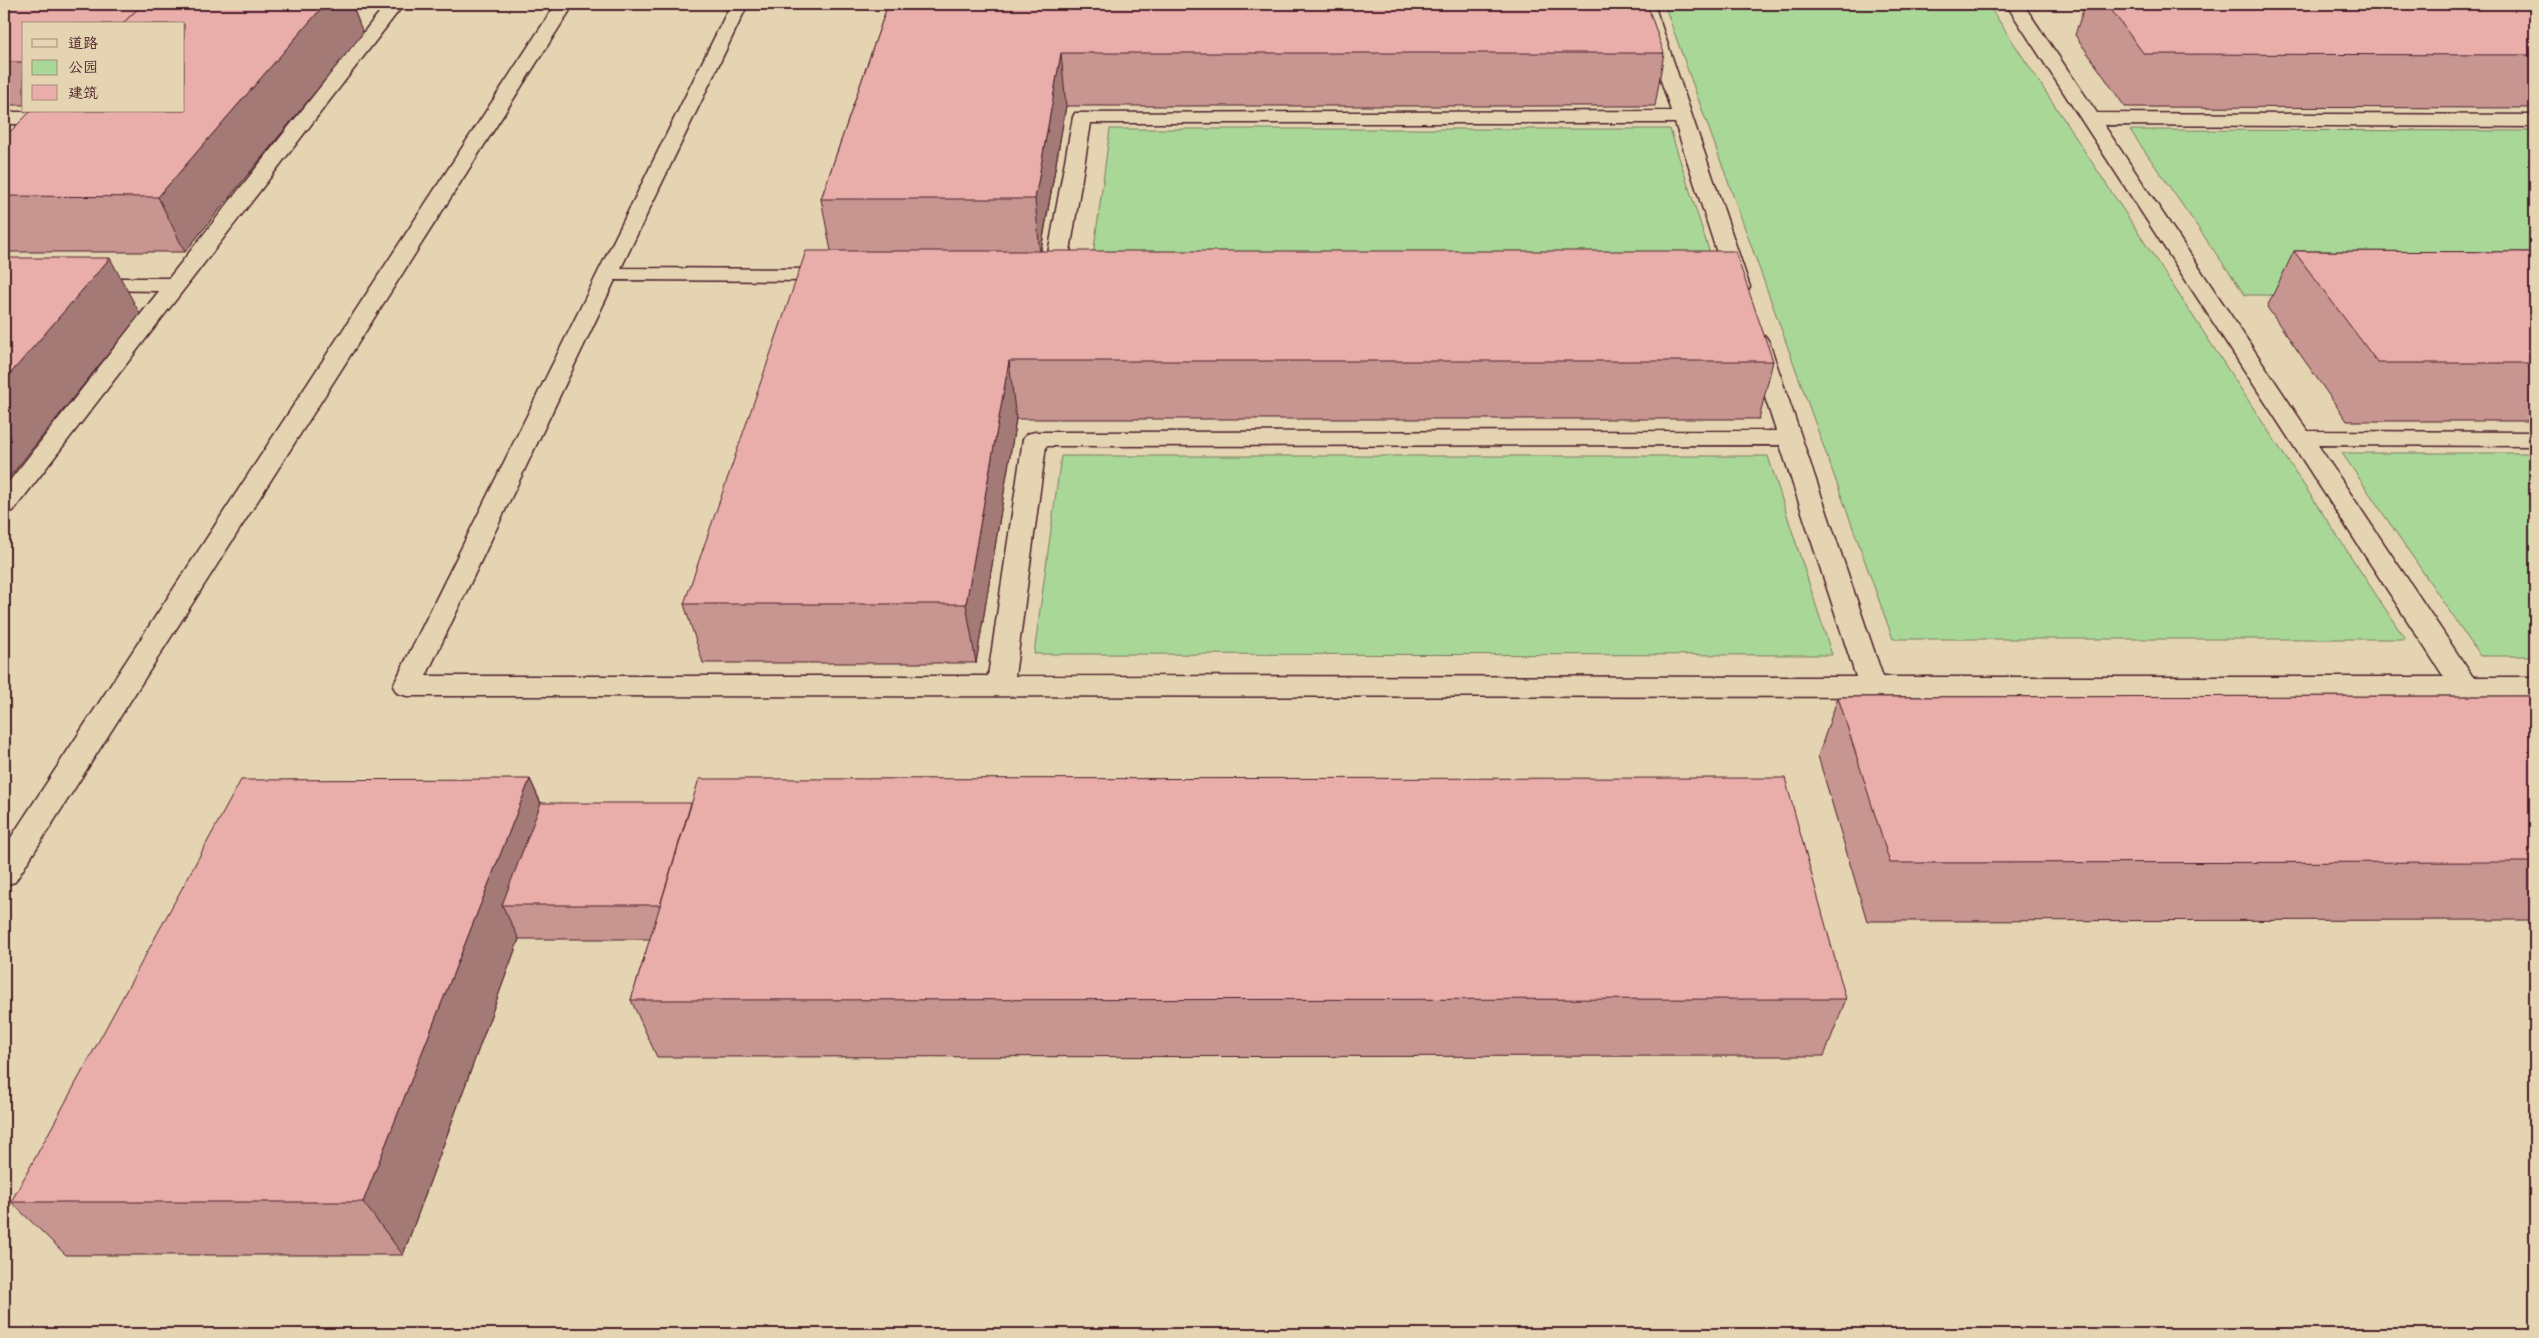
<svg xmlns="http://www.w3.org/2000/svg" width="2539" height="1338" viewBox="0 0 2539 1338" font-family="Delius,'LXGW WenKai TC',sans-serif">
<style>
.green{fill:#a9d797;stroke:#7a7b61}
.lines{fill:none;stroke-linecap:round;stroke-linejoin:round}
.service-casing{stroke:#4a1f2b;stroke-width:3}
.tertiary-casing{stroke:#4a1f2b;stroke-width:3}
.service{fill:#e5d4b1;fill-rule:evenodd}
.tertiary{fill:#e5d4b1;fill-rule:evenodd}
.wall{fill:#c89691;stroke:#4a1f2b}
.shaded-wall{fill:#a37a76;stroke:#4a1f2b}
.building{fill:#e9aea9;stroke:#4a1f2b}
</style>
<rect width="100%" height="100%" fill="#e5d4b1"/>
<filter id="ink" filterUnits="userSpaceOnUse"><feTurbulence type="fractalNoise" baseFrequency=".02" numOctaves="2"/><feDisplacementMap in="SourceGraphic" scale="10" xChannelSelector="R" yChannelSelector="G"/><feConvolveMatrix kernelMatrix="1 2 1 2 8 2 1 2 1" color-interpolation-filters="sRGB"/></filter>
<g filter="url(#ink)">
<g class="green">
<polygon points="1664,4 1988,4 2405,639 1893,639"/>
<polygon points="1110,129 1670,129 1723,294 1088,293"/>
<polygon points="2130,130 2535,131 2535,296 2245,295"/>
<polygon points="2342,453 2535,453 2535,656 2480,656"/>
<polygon points="1061,456 1768,456 1832,655 1034,654"/>
</g>
<g class="lines">
<g class="service-casing">
<g id="service">
<polygon points="386,4 404,4 13,511 4,513 4,488 159,291 87,290 79,289 76,284 79,279 87,278 169,278"/>
<path d="M731,4h17l-127,264 213,1 8,1 3,5 -3,5 -8,1 -219,-1 -189,396h562l35,-237 4,-5 8,-2 741,-1 -29,-89 3,-5 8,-2 8,2 3,5 114,335h561l-438,-673h17l74,109 438,2v12l-431,-2 204,306 227,1v14l-217,-1 155,232h62v20l-2128,-1 -10,-3 -4,-7zM1780,445l76,232 -841,-1 31,-230z"/>
<polygon points="1636,4 1654,4 1750,287 1747,292 1739,293 1731,292 1728,287 1675,123 1091,123 1066,276 1063,281 1055,282 1036,281 1033,276 1036,271 1045,270 1073,117 1075,113 1671,111"/>
<polygon points="4,112 61,112 68,114 70,118 68,122 61,124 4,124"/>
</g>
</g>
<g class="tertiary-casing">
<polygon id="tertiary" points="556,4 574,4 15,882 4,885 4,848"/>
</g>
<use href="#service" class="service"/>
<use href="#tertiary" class="tertiary"/>
</g>
<g class="wall">
<polygon points="4,4 363,33 185,252 4,252 4,138 184,111 24,24 24,105 4,105"/>
<polygon points="888,4 1664,53 1655,106 1066,106 1041,251 1773,361 1759,419 1016,419 976,663 703,663 684,604 831,251 821,199"/>
<polygon points="2085,4 2535,4 2535,108 2125,107 2075,35"/>
<polygon points="2294,251 2535,252 2535,421 2347,421 2267,307"/>
<polygon points="2535,696 2535,920 1867,921 1818,756 1838,697"/>
<polygon points="530,779 541,803 1846,999 1824,1056 657,1057 631,1000 650,939 519,939 403,1255 66,1255 11,1202"/>
</g>
<g class="shaded-wall">
<polygon points="325,4 352,4 363,33 185,252 158,197"/>
<polygon points="1061,53 1066,106 1040,255 1035,199"/>
<polygon points="110,258 140,314 4,484 4,381"/>
<polygon points="1009,361 1016,419 976,663 966,604"/>
<polygon points="530,779 556,838 502,905 519,939 403,1255 363,1202"/>
</g>
<g class="building">
<polygon points="4,4 143,4 122,24 24,24 24,62 4,62"/>
<polygon points="143,4 325,4 158,197 4,196 4,138 31,111 184,111 184,24 122,24"/>
<polygon points="888,4 1647,4 1664,53 1061,53 1035,199 821,199"/>
<polygon points="2107,4 2535,4 2535,55 2144,54"/>
<polygon points="806,251 1735,251 1773,361 1009,361 966,604 684,604"/>
<polygon points="2294,251 2535,252 2535,363 2378,363"/>
<polygon points="4,258 110,258 4,381"/>
<polygon points="2535,696 2535,862 1890,863 1838,697"/>
<polygon points="1785,778 1846,999 631,1000 699,779"/>
<polygon points="530,779 363,1202 11,1202 241,780"/>
<polygon points="541,803 691,803 660,905 502,905"/>
</g>
</g>
<rect width="2539" height="1338" fill="none" stroke="#e5d4b1" stroke-width="20"/>
<rect x="10" y="10" width="2519" height="1318" fill="none" stroke="#4a1f2b" stroke-width="2" filter="url(#ink)"/>
<rect x="22" y="22" width="162" height="90" fill="#e5d4b1" stroke="#a78c7b"/>
<rect x="32" y="39" width="25" height="8" fill="#e5d4b1" stroke="#a78c7b"/>
<text x="68" y="48" font-size="15" fill="#4a1f2b">道路</text>
<rect x="32" y="60" width="25" height="15" fill="#a9d797" stroke="#a78c7b"/>
<text x="68" y="72" font-size="15" fill="#4a1f2b">公园</text>
<rect x="32" y="85" width="25" height="15" fill="#e9aea9" stroke="#a78c7b"/>
<text x="68" y="98" font-size="15" fill="#4a1f2b">建筑</text>
</svg>
